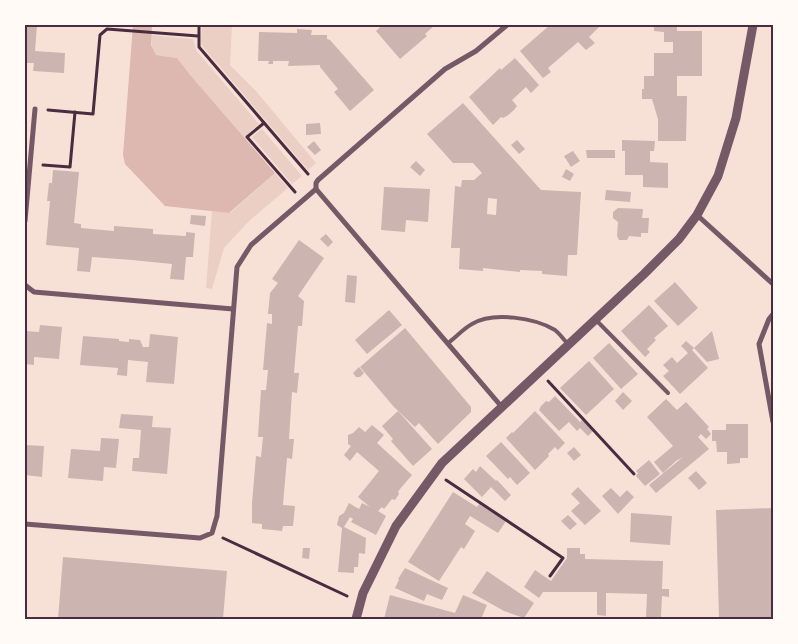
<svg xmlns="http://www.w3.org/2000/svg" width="798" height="644" viewBox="0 0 798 644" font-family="'Times New Roman',serif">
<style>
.green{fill:#ebcfc5}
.water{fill:#dcb8b0}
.building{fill:#ccb4b1;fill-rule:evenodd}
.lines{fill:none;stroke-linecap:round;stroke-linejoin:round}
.path{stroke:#4a2c40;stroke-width:3}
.service{stroke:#755966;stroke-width:4}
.minor{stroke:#755966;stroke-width:5}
.tertiary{stroke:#755966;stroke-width:9}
.neatline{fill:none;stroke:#4a2c40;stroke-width:2}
</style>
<rect width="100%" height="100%" fill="#f7e1d7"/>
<g class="green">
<polygon points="202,25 232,25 230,65 256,91 316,163 308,170 203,47 201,42"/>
<polygon points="151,35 193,39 196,50 200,55 259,124 244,137 191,76 177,58 156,55 152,49"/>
<polygon points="262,129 302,176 292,184 252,137"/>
<polygon points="275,173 288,188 250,220 224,248 212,289 206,288 212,211 230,213"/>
</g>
<polygon class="water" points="133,25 152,25 151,45 156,55 177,58 191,76 275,173 229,213 165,206 125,164 123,155"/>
<g class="building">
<polygon points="25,25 37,25 35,51 65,53 64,73 33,71 34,63 27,63 26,70 25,70"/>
<polygon points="382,25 435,25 425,34 427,36 400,59 376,31"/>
<polygon points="550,25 598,25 599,27 589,37 595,43 586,50 578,42 548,68 551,72 543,78 520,51"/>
<polygon points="654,25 677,25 677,31 702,31 702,76 677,76 677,96 687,96 686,141 658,141 658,119 652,99 642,99 642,89 644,89 644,76 654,76 654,53 673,53 673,42 664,42 664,32 654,31"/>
<polygon points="297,29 312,30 311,35 327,35 327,39 330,40 374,90 350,111 334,92 338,89 320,67 320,65 288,66 289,61 273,61 273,64 268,64 269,61 258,61 259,32 297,33"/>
<polygon points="515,58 539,85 531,93 526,87 512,100 517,106 514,110 507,116 503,118 501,117 493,125 469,97 500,68 501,70"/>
<path d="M463,103l78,87 40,2 -4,63h-9l-1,21 -25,-2v-3l-22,-1v2l-37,-4v3l-24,-2 1,-21h-9l4,-62 6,1 1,-7h12l8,-7 -9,-10h-20l-26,-29zM488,198l9,1 -1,16 -9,-1z"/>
<polygon points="320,123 321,134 306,135 306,124"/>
<polygon points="517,140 525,149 519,154 511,145"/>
<polygon points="622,140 655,141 654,151 650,151 650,162 668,163 668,188 643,187 643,175 625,175 625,151 622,151"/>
<polygon points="314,141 321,150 315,155 307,147"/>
<polygon points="586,150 615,150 615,158 587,158"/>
<polygon points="573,151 580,161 571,167 564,156"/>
<polygon points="416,161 425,170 420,176 410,167"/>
<polygon points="566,169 574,174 570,181 562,177"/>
<polygon points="53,170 79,172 74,223 81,224 81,228 114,231 114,226 153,229 153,234 186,236 186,232 195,233 193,257 186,257 184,280 170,279 172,264 132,260 92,257 90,272 77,271 79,248 46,245 50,201 47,201 49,183 52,183"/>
<polygon points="384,187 430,189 428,222 406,220 405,232 381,230"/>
<polygon points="606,190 631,192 630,202 605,200"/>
<polygon points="618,208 643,209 642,218 649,218 648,233 641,233 641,237 629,236 627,240 619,240 617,236 618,222 613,218 613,212"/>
<polygon points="191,215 206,216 205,226 190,224"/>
<polygon points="326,234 333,242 328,247 320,239"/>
<polygon points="299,240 324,258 298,296 304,301 302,326 298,326 294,373 299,373 297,393 292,392 289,439 294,439 292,459 287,458 283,505 295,506 293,526 283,526 282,531 262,529 262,524 252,523 252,503 256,456 261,457 263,437 258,437 261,390 266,390 268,370 263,370 267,323 272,324 272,314 268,314 270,293 278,283 272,279"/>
<polygon points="347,275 357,276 355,303 345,302"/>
<polygon points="675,282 698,308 678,326 654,301"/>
<polygon points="649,305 668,326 654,338 656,340 647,349 650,352 645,357 621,331"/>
<polygon points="389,310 402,325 367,354 355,340"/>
<polygon points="40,325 62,327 59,359 34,357 34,365 25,364 25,331 39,332"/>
<polygon points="405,328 471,407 471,412 438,444 419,423 415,427 394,407 360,367"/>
<polygon points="712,331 719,359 707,362 694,348"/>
<polygon points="150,334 178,337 174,384 146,382 148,362 128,360 127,376 117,375 118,368 80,365 83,336 119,339 119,341 129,342 129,339 140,340 143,347 149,347"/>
<polygon points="686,341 694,348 692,350 708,368 680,394 663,376 669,371 663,365 672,357 677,363 688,353 681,346"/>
<polygon points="609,343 638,374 621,389 593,358"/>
<polygon points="589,361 614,389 586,415 560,388"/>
<polygon points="359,367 364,373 360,377 356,377 353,373"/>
<polygon points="623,392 632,401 623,410 615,401"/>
<polygon points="555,396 580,422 582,420 593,431 588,436 580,428 577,431 569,422 559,431 539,410 541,406 546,401 549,402"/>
<polygon points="666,399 677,410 686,402 709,427 707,429 711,434 706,439 701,434 698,437 709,449 656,493 649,485 683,457 676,461 663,473 654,462 673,446 647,417"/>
<polygon points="398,411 432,449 413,466 391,441 393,439 382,426"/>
<polygon points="535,411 565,443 558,450 555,447 548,454 549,456 535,470 506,438 512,432 513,433"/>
<polygon points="121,414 153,416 152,427 171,428 167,474 132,471 133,458 139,458 141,430 119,428"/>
<polygon points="726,424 748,424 748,458 740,458 740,463 727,464 727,452 717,452 716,441 712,441 712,430 726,430"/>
<polygon points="372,425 384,435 377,443 412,475 400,489 398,492 399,494 395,500 392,499 384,509 382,507 378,511 386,516 376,535 351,522 353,519 350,517 344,527 366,538 365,554 359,553 358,567 354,567 354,573 338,572 342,528 337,525 339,516 344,513 349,503 359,509 362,503 370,507 358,497 379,471 357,452 350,461 344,455 351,446 348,444 348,435 353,433 359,427 365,432"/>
<polygon points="101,438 119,439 116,468 104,467 103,481 68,478 71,449 100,451"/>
<polygon points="501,442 530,473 517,485 510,477 508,479 486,456"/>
<polygon points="25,445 44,446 42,477 25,475"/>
<polygon points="574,447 581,455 574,461 567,453"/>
<polygon points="649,460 660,474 645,486 636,476 638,473 636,471"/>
<polygon points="480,466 496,481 497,480 511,495 505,501 491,487 482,497 464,479 473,469 476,472"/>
<polygon points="696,471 707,483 699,490 688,478"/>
<polygon points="578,487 601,511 585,525 571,511 580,503 571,494"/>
<polygon points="611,488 620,497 627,490 634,497 618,514 602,496"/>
<polygon points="453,492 477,507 479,504 506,521 498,533 470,516 465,524 475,531 464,549 461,547 439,581 408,562"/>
<polygon points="773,508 773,619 719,619 716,510"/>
<polygon points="631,513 672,516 670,545 630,542"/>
<polygon points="568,515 577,524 570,530 561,521"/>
<polygon points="303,548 310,548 309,559 302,558"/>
<polygon points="567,548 580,548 580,554 585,554 585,559 663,561 662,589 669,589 669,597 662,596 661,617 646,617 647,594 606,593 606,616 597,615 597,592 543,592 539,598 524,587 535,570 551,581 567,558"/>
<polygon points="63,557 227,571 223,619 58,619"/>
<polygon points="405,568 448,588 442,600 427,594 424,601 395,588 399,580 398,579"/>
<polygon points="487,571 534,603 524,618 504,611 472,593"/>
<polygon points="390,595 455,613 463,595 487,605 481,619 384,619"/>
</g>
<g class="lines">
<g class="path">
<polyline points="199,25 199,47 308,174"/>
<polyline points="48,110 93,114 100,35 107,29 198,36"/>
<polyline points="264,123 247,137 295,192"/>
<polyline points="43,165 70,167 75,112"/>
<polyline points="548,381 634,474"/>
<polyline points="446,480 563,558 550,576"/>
<polyline points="223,538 347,596"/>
</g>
<g class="service">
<polyline points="595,319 668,393"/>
<path d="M448,343c8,-6 15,-14 24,-19 21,-13 63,-6 83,6 5,4 9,10 13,14"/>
</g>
<g class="minor">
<polyline points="316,189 501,406"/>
<polyline points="697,215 773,284"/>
<polyline points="25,221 35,109"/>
<polyline points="25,285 34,292 233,309"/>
<polyline points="773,314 769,319 759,344 773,422"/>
<polyline points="25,524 200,538 212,533 217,516 237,267 251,245 316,189 316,183 318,180 445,69 476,51 507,25"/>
</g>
<polyline class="tertiary" points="356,619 363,593 396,526 442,463 644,274 679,239 697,215 718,176 736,118 753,25"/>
</g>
<rect width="798" height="644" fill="none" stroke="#fffaf5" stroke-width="52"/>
<rect x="26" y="26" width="746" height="592" class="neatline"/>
</svg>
